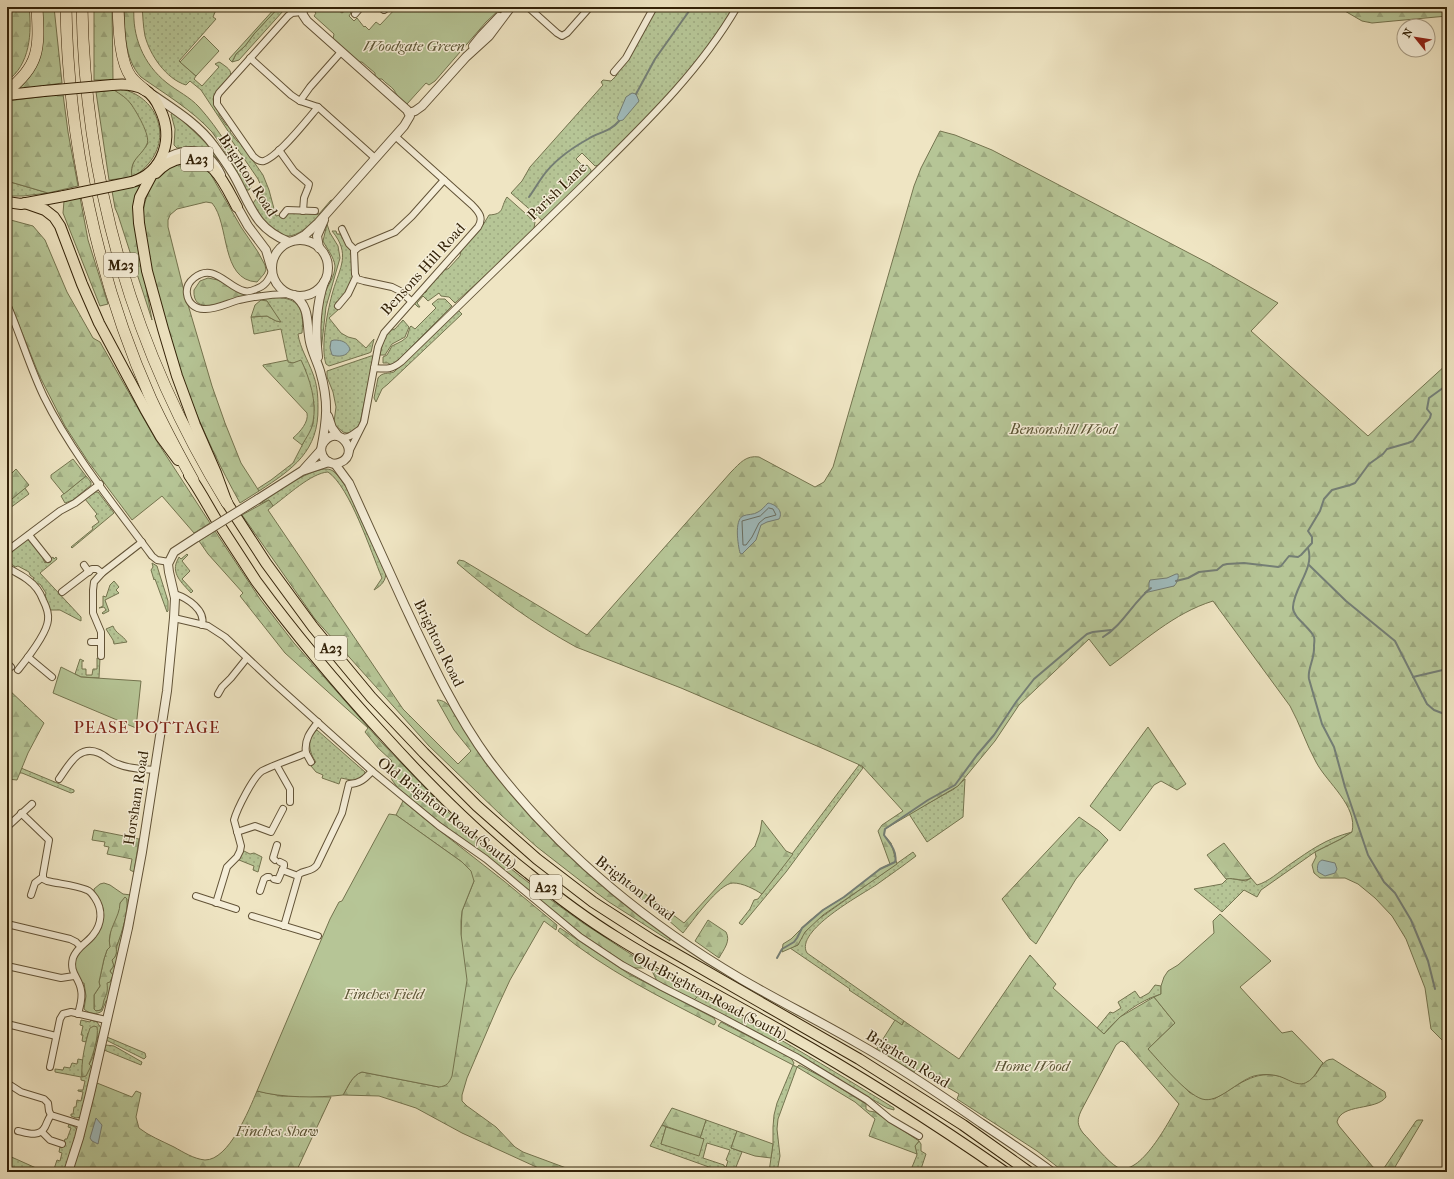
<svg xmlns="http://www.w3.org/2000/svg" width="1454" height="1179" viewBox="0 0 1454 1179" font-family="'IM FELL French Canon',serif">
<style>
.grass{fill:url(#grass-dots);stroke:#74744f;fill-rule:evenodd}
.forest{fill:url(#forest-firs);stroke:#74744f;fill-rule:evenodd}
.green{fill:#b6c596;stroke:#74744f;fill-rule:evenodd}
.water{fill:#9fbcbe;stroke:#747e75}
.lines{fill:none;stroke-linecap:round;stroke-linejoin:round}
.shore{stroke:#696f63;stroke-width:1}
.stream{stroke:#747e75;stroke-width:2}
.minor-casing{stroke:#625337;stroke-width:8}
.tertiary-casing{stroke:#625337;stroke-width:10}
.trunk-casing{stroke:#332208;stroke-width:12}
.motorway-casing{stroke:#332208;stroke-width:12}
.minor{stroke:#f5eed8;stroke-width:6}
.tertiary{stroke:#f5eed8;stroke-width:8}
.trunk{stroke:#efe5c3;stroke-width:10}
.motorway{stroke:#efe5c3;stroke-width:11}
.tertiary-bridge-casing{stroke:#625337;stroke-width:10;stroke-linecap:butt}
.trunk-bridge-casing{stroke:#332208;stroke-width:12;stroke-linecap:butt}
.tertiary-bridge{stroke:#f5eed8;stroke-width:8}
.trunk-bridge{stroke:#efe5c3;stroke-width:10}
.labels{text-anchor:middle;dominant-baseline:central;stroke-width:3;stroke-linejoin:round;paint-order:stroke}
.shield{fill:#f5eed8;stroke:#6d5f46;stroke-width:1}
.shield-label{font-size:14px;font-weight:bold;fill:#332208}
.park-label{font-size:15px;font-style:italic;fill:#5a5333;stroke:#f5eed8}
.street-label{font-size:15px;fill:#332208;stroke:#f5eed8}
.quarter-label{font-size:17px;letter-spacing:1px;fill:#7a1f14;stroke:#f5eed8}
</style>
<defs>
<pattern id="grass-dots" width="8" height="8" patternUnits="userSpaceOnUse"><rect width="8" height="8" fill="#b6c596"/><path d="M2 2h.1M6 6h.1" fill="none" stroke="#9da980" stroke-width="1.8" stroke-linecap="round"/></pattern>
<pattern id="forest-firs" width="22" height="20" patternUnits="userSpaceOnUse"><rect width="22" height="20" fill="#b6c596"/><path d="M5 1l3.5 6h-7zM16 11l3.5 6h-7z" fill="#9da980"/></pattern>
</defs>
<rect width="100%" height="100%" fill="#efe5c3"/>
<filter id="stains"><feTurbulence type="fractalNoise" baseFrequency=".005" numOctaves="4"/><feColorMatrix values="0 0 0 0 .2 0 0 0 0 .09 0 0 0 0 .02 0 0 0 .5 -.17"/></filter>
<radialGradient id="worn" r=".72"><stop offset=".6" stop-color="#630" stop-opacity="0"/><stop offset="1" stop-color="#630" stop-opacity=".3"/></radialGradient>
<g class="grass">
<path d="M142,7h82l-8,3 -3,7 3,2 -37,42 17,15 -2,3 8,7 17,-19 -4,-3 4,-2 2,1c5,4 12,7 9,14l-14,15 -3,7 1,4 6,9 -1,3 7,10h3l2,4 -1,3 7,9 3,1 23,33 6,15 7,26 12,-3 31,1 12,-14 2,1c-12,12 -33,41 -52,34 -5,-2 -8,-6 -12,-10 -8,-6 -14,-12 -16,-22l4,-5 7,-5 -6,-14 -28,-41 -2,-7 -27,-41 -11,-9 -4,4c-20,-6 -36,-30 -41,-49 -2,-10 -2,-20 -3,-29z"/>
<polygon points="279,7 284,10 239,60 232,62 236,54 245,46 254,34"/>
<path d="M657,7h76c-8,13 -15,27 -24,39 -32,43 -71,81 -110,119l-4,1 -13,-13 -6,6 8,8 3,-2 4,5v3l-48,48 -32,-28 11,-12 8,-14 73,-82 -2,-3 2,-2 8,1 6,-6 -1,-2z"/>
<path d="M121,89c35,7 51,46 28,74 -5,6 -10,11 -17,14 -3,-17 8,-21 16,-34l-17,-39 -17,-14z"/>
<path d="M174,112l35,34 11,14 -1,1c-12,-14 -25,-15 -42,-13l-3,-3 1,-16 -4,-15z"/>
<polygon points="7,181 48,193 23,196 7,196"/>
<path d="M507,197l28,25 -1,6 -6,8 -73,67 -6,-6 -8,-1 -2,-3 -11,8 -5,-5 -6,7 3,4h-2l-4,-4 10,-11 1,1 2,-2 -1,-2 19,-20h3l12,-13 1,-6 22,-25 6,-10c16,-1 11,-7 18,-18z"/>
<path d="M327,224l3,9 8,13 2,12 -14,49 -5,44c-1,-18 -2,-37 3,-56 3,-9 11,-18 11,-29 -1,-9 -8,-17 -12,-25z"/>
<path d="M332,231h4l1,3h3l11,17 2,27 -9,18 -5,5 -3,1 -1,5 4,2 -10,9 12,15 7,4 8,2 10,9 8,-9 -3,13 -2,1 -40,13 -3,-2c-6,-17 2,-56 7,-73 7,-24 18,-37 -1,-60z"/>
<path d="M269,297c27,0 36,7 33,36l-4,1c2,14 10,26 15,40 4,10 5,21 5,33 1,44 -25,62 -59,84l-2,-2 14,-9 22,-17 20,-39 1,-18 -9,-37 -4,-8 -8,2h-5l-7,-34 -27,5 -3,-17 16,-1 7,4 6,2 -13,-21 -6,-1z"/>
<polygon points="438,299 445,299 452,306 394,364 391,365 388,363 383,363 383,357 387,355 392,346 402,341 407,337 410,327 411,326 415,329 436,308 432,304"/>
<path d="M458,310l4,4 -74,70 -6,5 -6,13 -2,-4 4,-20c4,-6 10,-4 16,-6z"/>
<path d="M403,320l6,7 -4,10 -13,7 -7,11h-5c2,-10 5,-25 15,-26z"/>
<polygon points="371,356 374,356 360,423 355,431 347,433 343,432 335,425 334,422 336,407 333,392 327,377 327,371"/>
<path d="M324,469c4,0 6,0 9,2 18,14 42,77 53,100 0,10 -4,14 -12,19l8,-12c-11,-26 -32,-91 -54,-106 -17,1 -41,24 -55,34l-4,-6 -10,4v-2c18,-11 46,-30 65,-33z"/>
<polygon points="86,476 91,482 91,485 73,500 65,503 61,496"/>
<polygon points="25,488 29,494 10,508 7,509 7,503"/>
<polygon points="94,492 98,492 114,513 72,548 71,547 93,529 92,527 99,522 95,516 97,514 85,499"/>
<polygon points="27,539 29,540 44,557 43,559 45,563 53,557 54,559 56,557 57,559 40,573 81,617 81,621 60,610 50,610 45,597 46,593 40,584 36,584 33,580 34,578 30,575 29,572 18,566 15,567 9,562 9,556 13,551 12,550"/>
<path d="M187,554l1,1 -6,6 8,10 -8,8 11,12 -2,2c-9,-10 -21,-20 -13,-34l1,-2 2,2z"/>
<polygon points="152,563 157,566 168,601 168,611 167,612 155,579 154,580 151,570 153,567"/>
<polygon points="114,581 119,587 116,590 119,593 105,600 109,611 103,614 102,613 106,610 104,607 99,608 103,606 103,596 106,597 110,585"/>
<path d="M113,626c3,8 10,9 14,16l-13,2 -1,-4 -7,-11z"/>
<polygon points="97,658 100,658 99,678 81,677 75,674 80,659 84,661 82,661 82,669 86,669 86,675 92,675 93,669 97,669"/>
<path d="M317,730l48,42 -1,3 -8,6 -15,-3 -2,6 -17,-6 1,-3 -7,-3 -5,-6 5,-4c-7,-9 -10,-24 1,-32z"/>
<polygon points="859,765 863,768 786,872 742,925 739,923 750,909 754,900 758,899"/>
<polygon points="21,768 74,790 74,792 71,793 22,773 20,773"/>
<polygon points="965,779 963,817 927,842 909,814 954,789"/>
<path d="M1352,832l-11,7 -26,13 -54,38 -4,7 -13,-7 -22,22 -28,-23 28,-5 6,-6 18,3 5,-3 6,7c11,-3 22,-13 32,-20 22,-15 36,-26 63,-33z"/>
<polygon points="244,851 250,854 254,853 262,857 258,872 253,870 254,866 239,860 243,852"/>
<path d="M913,852l3,4c-13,10 -26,19 -40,29 -15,10 -82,46 -69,68l97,68 -2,4 -53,-35 1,-1 -60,-41 8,-3 3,-8 12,-14z"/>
<path d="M1155,985l6,1v8c-22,7 -43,22 -57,40l-7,-6 13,-16 3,1 8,-5 -3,-6 17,-11 5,7 9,-5z"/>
<path d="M696,992c68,37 133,76 198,116v2l-7,-2 -84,-50 -109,-58 1,-1 3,-5z"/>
<polygon points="81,1020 90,1022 91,1020 97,1022 101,1028 81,1117 76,1118 71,1116 71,1114 73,1114 74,1107 76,1107 77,1100 81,1101 83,1092 78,1091 78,1090 83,1090 85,1081 81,1080 81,1077 55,1072 55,1069 63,1070 64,1067 70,1068 72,1063 77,1064 78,1059 83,1060 82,1077 93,1057 94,1049 98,1036 88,1033 86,1042 82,1041 83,1035 81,1035 83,1026 80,1025"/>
<polygon points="107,1037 145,1053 146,1057 144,1059 106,1040"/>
<polygon points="106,1045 114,1046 142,1062 141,1065 104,1050"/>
<polygon points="793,1065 797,1067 778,1119 777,1129 780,1156 777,1172 769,1172 773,1144 773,1127 774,1115 777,1103"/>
<path d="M706,1120l31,11 -6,17 11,4 -8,20h-11l-73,-26 12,-21 4,2 -5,17 43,-5 -4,-1zM707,1143l23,7 -4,10 2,1 -2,6 -2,-1v-1l-21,-7z"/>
<polygon points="69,1124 75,1127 77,1130 66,1172 53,1172 57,1160 60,1161 62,1153 59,1152 60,1147 62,1148 65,1139 67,1139 71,1128 68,1127"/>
<polygon points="919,1141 921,1144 921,1151 926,1154 920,1172 910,1172 917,1155 915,1146"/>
<polygon points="7,1155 45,1172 12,1172 7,1170"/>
</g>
<g class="forest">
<path d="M7,7h22c3,26 1,58 -22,74z"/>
<polygon points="41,7 54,7 62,83 14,90 26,79"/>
<polygon points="94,7 112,7 113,80 94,80"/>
<path d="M124,7h10c-2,29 9,57 33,76 10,8 23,14 32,24 20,22 36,50 51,76l1,4 -2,3h-2l-2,-2c-10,-18 -20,-39 -33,-56 -20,-22 -47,-38 -71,-55 -17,-18 -16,-46 -17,-70z"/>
<polygon points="1338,7 1376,7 1384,11 1397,7 1421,7 1435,9 1439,7 1447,7 1447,16 1372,23 1362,21"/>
<path d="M114,90c6,4 13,8 17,14 5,7 20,32 16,40 -6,13 -18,15 -15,33l-23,3 -13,-88z"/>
<polygon points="63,94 68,132 78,186 48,193 7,181 7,101"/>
<path d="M940,131l15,4 37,15 218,114 68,39 -27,28 117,105 79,-72v681l-16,-16 -6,-41 -19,-49 -14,-23 -17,-18 -17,-14 -13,-6h-25l-6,-5 -2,-8 4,-8 -1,-5 26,-13 11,-7c6,-26 -25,-49 -36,-70 -10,-18 -16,-38 -26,-56l-77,-105c-39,12 -70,41 -103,65l-21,-27 -70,66 -24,36 -37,45 -73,43 -1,6 7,8 6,21 -74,51 -18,17 -7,13 -16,7 1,-8 8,-5 16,-16 16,-13 21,-13 36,-28 10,-5 -12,-33 4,-6 21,-14 -41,-45 -38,-17 -143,-61 -105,-41c-42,-23 -83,-53 -119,-84l2,-3 5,1 123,74 144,-163c9,-9 15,-17 28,-15l56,30 9,-5 9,-15 81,-281 7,-18z"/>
<path d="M187,162l15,5 8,6 31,54 17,25 7,13 1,5 -2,4 -7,8c-37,-2 -27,-58 -45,-79l-6,-1 -29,7 -7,6 -2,5v7l16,64 28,95 13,37 16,40 18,28 -19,12c-39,-70 -69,-145 -87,-224 -5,-21 -7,-42 -10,-63 0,-18 13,-46 31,-52 4,-1 9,-1 13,-2z"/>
<polygon points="142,183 142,265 152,320 118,215 115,208 112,191"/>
<polygon points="80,197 88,240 108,304 100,306 63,213 64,201"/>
<polygon points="7,219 33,226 45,240 67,292 93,338 100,342 156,440 210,523 194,533 162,496 132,520 87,460 65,426 39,375 7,295"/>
<path d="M208,278l10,2 19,11h22l2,2c-8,3 -17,4 -25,6 -13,3 -44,17 -42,-9l6,-9z"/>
<polygon points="261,300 267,301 281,322 276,321 267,316 251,317 255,305"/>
<path d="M288,360v2l5,1 8,-3c9,19 16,42 12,62 -1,8 -7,16 -11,23l-9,-7c7,-6 16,-16 14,-25l-44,-47v-1z"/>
<polygon points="73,459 86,476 64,494 51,478 51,475"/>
<polygon points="16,469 29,485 7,503 7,478"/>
<path d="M269,500l4,6 -5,4 135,199 55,55 13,-13 -17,-21 -17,-30c7,0 10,4 15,8l63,90 155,140v3l-61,-39 -27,-20 -45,-35 -36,-32 -72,-69 -114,-127 -73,-104z"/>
<polygon points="215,531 260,599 294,643 382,743 455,819 501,861 547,897 583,923 646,964 696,992 698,996 694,1000 657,981 652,971 648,968 635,968 631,967 583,935 428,813 398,788 392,780 390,772 386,768 392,761 378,748 365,732 368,728 285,653 240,596 243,593 208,554 199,541"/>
<polygon points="7,688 44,723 28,753 17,780 7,779"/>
<polygon points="1148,727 1186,784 1177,790 1161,781 1154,785 1120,831 1090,806"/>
<path d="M403,801l23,19 78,61 53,44 -1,5 -12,-9 -34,59 -13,28 -30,70 -5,17v6l5,5 29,21 19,20 8,5 54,20 -32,-1 -83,-38 -46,-25 -37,-12 -36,-1c5,-8 9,-20 19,-23l77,15 22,-153 1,-23 12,-30 -12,-19 -66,-47z"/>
<polygon points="1079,817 1099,831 1108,840 1076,879 1036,944 1030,939 1002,899"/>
<path d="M762,820l24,31 7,3 -31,40c-8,-5 -19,-11 -29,-11 -14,0 -41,39 -50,50l-23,-20 -49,-37 6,-3 67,50 71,-77 5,-14z"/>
<polygon points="94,830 139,839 134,872 130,870 132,859 107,854 109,847 104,846 105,842 92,840"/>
<path d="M1224,843l27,35c-8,5 -16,-1 -25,1l-19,-24z"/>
<path d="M125,897l2,2 1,9 -7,28 -5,11 1,5 -4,10 1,4 -4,5 3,4 -1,4 -9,27 -2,4 -5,1 -2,-2v-14l6,-9 -1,-4 5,-23 3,-9 3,-3c-3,-10 6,-43 15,-50z"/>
<path d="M708,920l18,12c5,9 -2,17 -7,26l-24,-17z"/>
<path d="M560,928l69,46 85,44 2,4 -2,3c-54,-28 -109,-55 -156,-94z"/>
<path d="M1030,955l26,29 -3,4 51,46 16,-17 34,-20 21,26 -27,26 41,43 3,2 22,5c22,-12 41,-31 68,-22 5,2 10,4 15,6 4,-1 11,-2 15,-5 8,-6 9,-19 21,-19l52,33 1,5c-10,14 -45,6 -49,25l2,4 34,41 7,4 4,-3 32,-47 2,-1h5l-31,52h-328l-27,-21 -80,-52 2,-5 -43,-25 -2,3 -38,-22 19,-30 7,5 2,-4 55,38zM1121,1041l3,1 3,3 52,59c-9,15 -39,75 -62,63 -9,-5 -26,-26 -34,-34 -6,-8 -6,-13 -2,-22l35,-66z"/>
<polygon points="721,1022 791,1058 794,1063 793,1065 718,1026"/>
<path d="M94,1026l3,1c2,8 -4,29 -8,37l2,2 -5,10 -4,1c-1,-16 3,-34 8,-49z"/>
<polygon points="799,1065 824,1078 866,1104 866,1109 869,1111 875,1112 919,1141 915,1146 917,1154 869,1136 875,1119 855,1102 797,1067"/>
<path d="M97,1083l35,14 4,-6 5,2 -5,24 3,11c10,8 23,13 35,19 9,5 20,12 31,13 24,0 44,-50 52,-69l25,5 49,1 -35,75h-224l13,-43z"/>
<polygon points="672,1108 706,1120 700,1138 662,1125"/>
<polygon points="737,1131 773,1144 771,1158 755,1156 731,1148"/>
</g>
<g class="green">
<polygon points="276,7 279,7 254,34 245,46 236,54 232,62 229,59"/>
<path d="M309,7h24l9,6 8,-6 -2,2 3,4 -2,3 5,5 3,-3 7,9 1,-1 4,4 7,-8 4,3 17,-18 104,1 -15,14 -51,59 -6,4 -3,-2 -19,21c-8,-5 -9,-7 -13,-14 -3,-4 -9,-7 -12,-11h-5l-2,-1v-5l-13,-11h-3l-26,-23 1,-5 -20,-18 2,-3z"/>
<polygon points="204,36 219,51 196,76 180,62"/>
<polygon points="61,667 81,677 141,681 136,728 53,693"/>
<path d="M389,814l7,1 66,47 9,9 3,10 -12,30 -1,10v13l6,46 -15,96c-3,7 -5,10 -13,11l-77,-15c-10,3 -14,15 -19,23 -26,3 -61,3 -86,-4l73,-172 9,-17 3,-1z"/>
<path d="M104,883l6,2 13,9 8,1 -23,104 -2,2 -4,10c-5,4 -13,3 -18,-2l2,-13 -2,-13h-2l-7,-13v-11l2,-5 26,-36v-10l-9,-16v-3l6,-5zM125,897l2,2c1,16 -5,32 -10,47 -2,6 2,8 -5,14l2,6 -4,5 3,4 -3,7 -3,1c1,8 0,10 -3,17 -1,4 -1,7 -3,10l-5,1 -2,-2v-14l6,-9 -1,-4 5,-23 3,-9 3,-3c-4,-17 10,-29 10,-44z"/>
<path d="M1220,914l51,47 -31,26 42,46 10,-2 31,32c-5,6 -9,16 -16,19 -9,6 -20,-4 -29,-6 -8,-2 -16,-2 -24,0 -17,5 -36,28 -52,23 -16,-5 -42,-37 -54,-50l27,-26 -21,-26 7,-3v-8l3,-9 4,-6 10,-6 36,-32 -1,-12z"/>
<polygon points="666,1127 704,1139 699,1156 661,1144"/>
</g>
<g class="water">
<polygon points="632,93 636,94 639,101 623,120 619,121 617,118 626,97"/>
<path d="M334,340c8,0 13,2 16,9 -3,8 -12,8 -18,6l-2,-7 1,-7z"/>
<path d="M768,503c7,1 16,8 11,16l-12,3 -6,3 -5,15 -14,14 -2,-1c-2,-8 -6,-33 3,-37 4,-2 11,-1 15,-4 4,-2 7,-6 10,-9z"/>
<path d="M1176,574h2c1,4 -1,9 -4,12l-30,7 5,-4v-6l1,-3 17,-2z"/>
<path d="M1322,860l13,3 2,6 -2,4 -10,3 -7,-4c-1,-4 -1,-10 4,-12z"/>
<polygon points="96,1118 102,1125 98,1144 92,1141 90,1138"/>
</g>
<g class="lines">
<polygon class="shore" points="769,508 773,509 776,515 765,518 759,523 752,537 746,545 743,545 742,521 760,516"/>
<g class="stream">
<polyline points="636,94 655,59 692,7"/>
<path d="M529,197c5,-7 9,-14 14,-21 10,-14 29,-28 45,-37 11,-7 22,-7 31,-18"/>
<path d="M1308,548c7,20 -14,39 -15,59 -1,10 18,21 21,30 1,3 0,6 0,9 1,13 -7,23 -5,33l13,45 12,23 11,40 23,68 16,27 11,11 16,27 17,41 7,28"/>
<polyline points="1309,565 1346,601 1395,641 1427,704 1434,710 1447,715"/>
<polyline points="1176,581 1188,578 1199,572 1217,570 1223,565 1227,564 1244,563 1278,567 1281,566 1289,556 1298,557 1301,555 1312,543 1312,537 1308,531 1320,511 1324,499 1332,490 1350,485 1355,483 1369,464 1383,454 1387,449 1408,443 1413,441 1430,418 1431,414 1427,409 1429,398 1447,385"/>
<path d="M1103,637c20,-12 30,-35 48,-49"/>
<polyline points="1413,677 1447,669"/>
<path d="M777,958l5,-9 12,-7 3,-4 5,-10 21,-18 21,-13 36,-28 15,-7c3,-10 -6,-20 -11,-27l1,-6 43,-29 27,-15 22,-30 17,-20 22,-33 18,-23 53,-45 6,-2 18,-2"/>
</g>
<g class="minor-casing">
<g id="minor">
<polyline points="380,7 384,10 388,7"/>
<polyline points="528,7 557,33 562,36 567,33 590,7"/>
<path d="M302,12l-10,1 -4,3 -69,77 -2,4v7l36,52c3,3 6,6 11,5 15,-5 43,-41 54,-54"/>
<polyline points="355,14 361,7"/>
<polyline points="341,52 310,87 300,101 318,107 375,158"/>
<polyline points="250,58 291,95 300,101"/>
<polyline points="614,72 626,58 654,7"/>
<polyline points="279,150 294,171 309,184 308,188 304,198 303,211"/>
<polyline points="283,215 287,210 315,211"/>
<polyline points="342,229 349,244 355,250"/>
<path d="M272,272c-4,9 -7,14 -16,17 -4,2 -8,3 -12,2 -17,-4 -30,-29 -50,-13 -5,4 -8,10 -7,16 1,9 8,15 17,15 11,1 24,-6 35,-9 18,-4 34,-6 52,-6"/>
<polyline points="411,301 400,291 392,287 364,281 357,279 355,274 354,251 359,247 395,232 412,216 444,180"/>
<path d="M7,304c13,30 23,64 37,93 27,55 71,109 108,159l5,4 12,2"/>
<polyline points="338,306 348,294 356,277"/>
<path d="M374,368c12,1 17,2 27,-6 60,-58 120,-117 180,-175 56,-56 116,-111 156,-180"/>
<path d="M341,437c8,2 12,-3 18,-7"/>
<path d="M349,452l15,-30 14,-75 6,-14 94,-106c6,-9 1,-15 -6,-22l-77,-69"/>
<polyline points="29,535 48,559"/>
<polyline points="7,551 60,511 75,503 100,484"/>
<polyline points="84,565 89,572"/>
<path d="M7,567c7,5 15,8 21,13 7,5 12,12 15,20 3,6 6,13 5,20 -1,14 -22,40 -30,50"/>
<polyline points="62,592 92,569 97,569 102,573"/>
<path d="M175,594c12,4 31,16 27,31"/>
<polyline points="174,618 208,626 225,637 274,683 372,771 439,826 486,859 580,937 622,965 662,987 721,1017 798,1058 867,1100 890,1119 919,1136"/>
<polyline points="91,642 101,642"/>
<polyline points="101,656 101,632 93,613 93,590 94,582 102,573 142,542"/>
<polyline points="28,657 52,677"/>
<polyline points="7,663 11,667"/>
<polyline points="218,694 222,687 231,678 247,658"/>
<polyline points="306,753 311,762"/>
<polyline points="277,766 290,789 290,802"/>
<path d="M59,779c10,-14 20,-35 40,-26 7,3 12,9 19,11 11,5 25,5 37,6"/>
<path d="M21,813l28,27 -6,34v5l4,2c13,3 28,4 40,9 3,1 6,5 8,8 8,12 7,26 -2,37 -7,9 -16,12 -20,23 -4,15 6,19 8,32 2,8 -1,16 -3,24"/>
<polyline points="7,827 32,804"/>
<polyline points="237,832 255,826 271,832 283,809"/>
<polyline points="275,860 273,858 277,845"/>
<polyline points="282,870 298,876"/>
<polyline points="274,879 278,880 284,866 284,864 280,862"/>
<polyline points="260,891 264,879 267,877 269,877"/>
<polyline points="31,895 35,883 43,877"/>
<polyline points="196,896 236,909"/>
<path d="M216,903l11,-36 10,-10 3,-6 1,-5 -7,-26c3,-11 19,-43 28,-49 14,-7 30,-12 44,-18 -2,-13 4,-21 12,-31"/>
<polyline points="252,916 318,936"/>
<polyline points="7,924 70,939 76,942 80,946"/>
<path d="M284,926l15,-52c6,-4 13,-2 18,-9l25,-52 7,-29c10,0 16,-5 23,-13"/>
<polyline points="7,966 61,978 74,976"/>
<polyline points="7,1024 56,1036"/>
<polyline points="50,1067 60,1019 63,1014 71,1012 106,1020"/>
<polyline points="7,1083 21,1092 44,1099 48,1103 49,1111 51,1115 83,1125"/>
<path d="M18,1131c9,2 21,7 27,-4 2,-4 3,-8 6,-12"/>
<polyline points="42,1132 50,1140 62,1144"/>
</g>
</g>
<g class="tertiary-casing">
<g id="tertiary">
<polyline points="473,46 481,36 499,17"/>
<path d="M153,95c22,15 45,29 61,51 8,11 17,23 23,35 15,29 20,48 52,61"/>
<polyline points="409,113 415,111 422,106 466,57 489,36 510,8"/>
<path d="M159,162c26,-15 47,-18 62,13"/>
<polyline points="235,203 248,226 266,250 271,267"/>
<polyline points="296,240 305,235 318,223 404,126 410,116 407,110 307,21 303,15 302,7"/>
<circle cx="300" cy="268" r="28"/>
<polyline points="319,248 317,236 324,220"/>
<path d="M294,295c17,13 12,28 16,47 2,10 7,19 10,29 9,31 7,48 1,79 1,8 6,13 14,14 31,-6 2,-46 -13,-19"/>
<path d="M318,357c-3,-25 -2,-51 6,-75"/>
<polyline points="328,416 332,428 338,436"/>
<path d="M335,464l14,19c18,40 37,81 55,121 25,53 50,108 85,156 68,90 155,162 252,219 38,22 78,42 116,64 43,24 84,52 124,80 24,16 48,32 71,49"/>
<polyline points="304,469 321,450"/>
<polyline points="258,499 302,471 329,462"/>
<polyline points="68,1172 79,1138 90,1094 128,928 142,852 167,691 174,618 175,598 169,572 168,564 174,552 197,537"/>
</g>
</g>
<g class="trunk-casing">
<g id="trunk">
<path d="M112,85c12,-1 23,-1 33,5 7,4 12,12 15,19 14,29 4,63 -28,73"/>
<polyline points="7,95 44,91"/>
<polyline points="157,165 140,197 138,207 139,223 147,271 163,329 177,376 195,425 216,473 227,503 266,563 313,627 371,697 424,753 477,806 537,859 593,902 652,940 859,1059 963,1125 1029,1172"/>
<path d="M156,173c7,-8 16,-13 27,-15 30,-4 42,27 54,49"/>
<polyline points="7,202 21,204 64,196"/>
<polyline points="25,203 45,210 54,217 60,226 82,284 99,323 145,409 161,437 178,460"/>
<path d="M189,475c10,14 19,31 28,46 13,20 26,40 39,60 39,53 81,103 126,152 45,50 92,98 146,140 28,23 57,45 88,64 54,34 112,63 167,95 76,43 150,90 222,140"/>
</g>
</g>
<g class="motorway-casing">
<g id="motorway">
<path d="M66,7c2,132 31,271 85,392 13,28 27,54 42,81"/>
<path d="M82,7c3,177 52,346 145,496"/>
<path d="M118,7c1,20 1,53 13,70 4,5 9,9 14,13"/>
<path d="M7,91c34,-26 32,-45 30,-84"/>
</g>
</g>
<use href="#minor" class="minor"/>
<use href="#tertiary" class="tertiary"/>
<use href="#trunk" class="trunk"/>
<use href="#motorway" class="motorway"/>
<g class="tertiary-bridge-casing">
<polyline id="tertiary-bridge" points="197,537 258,499"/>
</g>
<g class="trunk-bridge-casing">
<g id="trunk-bridge">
<polyline points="44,91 112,85"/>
<polyline points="64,196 132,182"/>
</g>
</g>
<use href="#tertiary-bridge" class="tertiary-bridge"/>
<use href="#trunk-bridge" class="trunk-bridge"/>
</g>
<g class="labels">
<g class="shield">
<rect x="181" y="147" width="32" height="24" rx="3"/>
<rect x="104" y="253" width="34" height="24" rx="3"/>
<rect x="315" y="636" width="32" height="24" rx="3"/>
<rect x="530" y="875" width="32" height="24" rx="3"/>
</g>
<g class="shield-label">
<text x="197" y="159">A23</text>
<text x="121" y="265">M23</text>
<text x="331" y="648">A23</text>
<text x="546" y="887">A23</text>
</g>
<g class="park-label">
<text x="414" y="46">Woodgate Green</text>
<text x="1063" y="429">Bensonshill Wood</text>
<text x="384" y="994">Finches Field</text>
<text x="1032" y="1066">Home Wood</text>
<text x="277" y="1131">Finches Shaw</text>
</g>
<g class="street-label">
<text transform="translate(248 175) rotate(57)">Brighton Road</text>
<text transform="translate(557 191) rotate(-44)">Parish Lane</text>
<text transform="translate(423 269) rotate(-48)">Bensons Hill Road</text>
<text transform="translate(439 643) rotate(64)">Brighton Road</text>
<text transform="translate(136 798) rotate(-81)">Horsham Road</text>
<text transform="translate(447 813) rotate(38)">Old Brighton Road (South)</text>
<text transform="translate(635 888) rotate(38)">Brighton Road</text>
<text transform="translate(710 996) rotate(28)">Old Brighton Road (South)</text>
<text transform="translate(908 1059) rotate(32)">Brighton Road</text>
</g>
<g class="quarter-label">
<text x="147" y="727">PEASE POTTAGE</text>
</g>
</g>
<rect width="1454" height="1179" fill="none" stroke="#efe5c3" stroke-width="24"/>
<rect x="8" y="8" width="1438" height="1163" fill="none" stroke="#332208" stroke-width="2"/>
<rect x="12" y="12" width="1430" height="1155" fill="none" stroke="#332208"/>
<g transform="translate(1416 38) rotate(300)"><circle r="19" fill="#f5eed8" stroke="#a79c85"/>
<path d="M0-3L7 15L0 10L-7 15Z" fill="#8f2418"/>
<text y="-6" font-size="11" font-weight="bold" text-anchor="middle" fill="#332208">N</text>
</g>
<rect width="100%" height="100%" filter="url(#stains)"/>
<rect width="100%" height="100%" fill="url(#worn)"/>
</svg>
